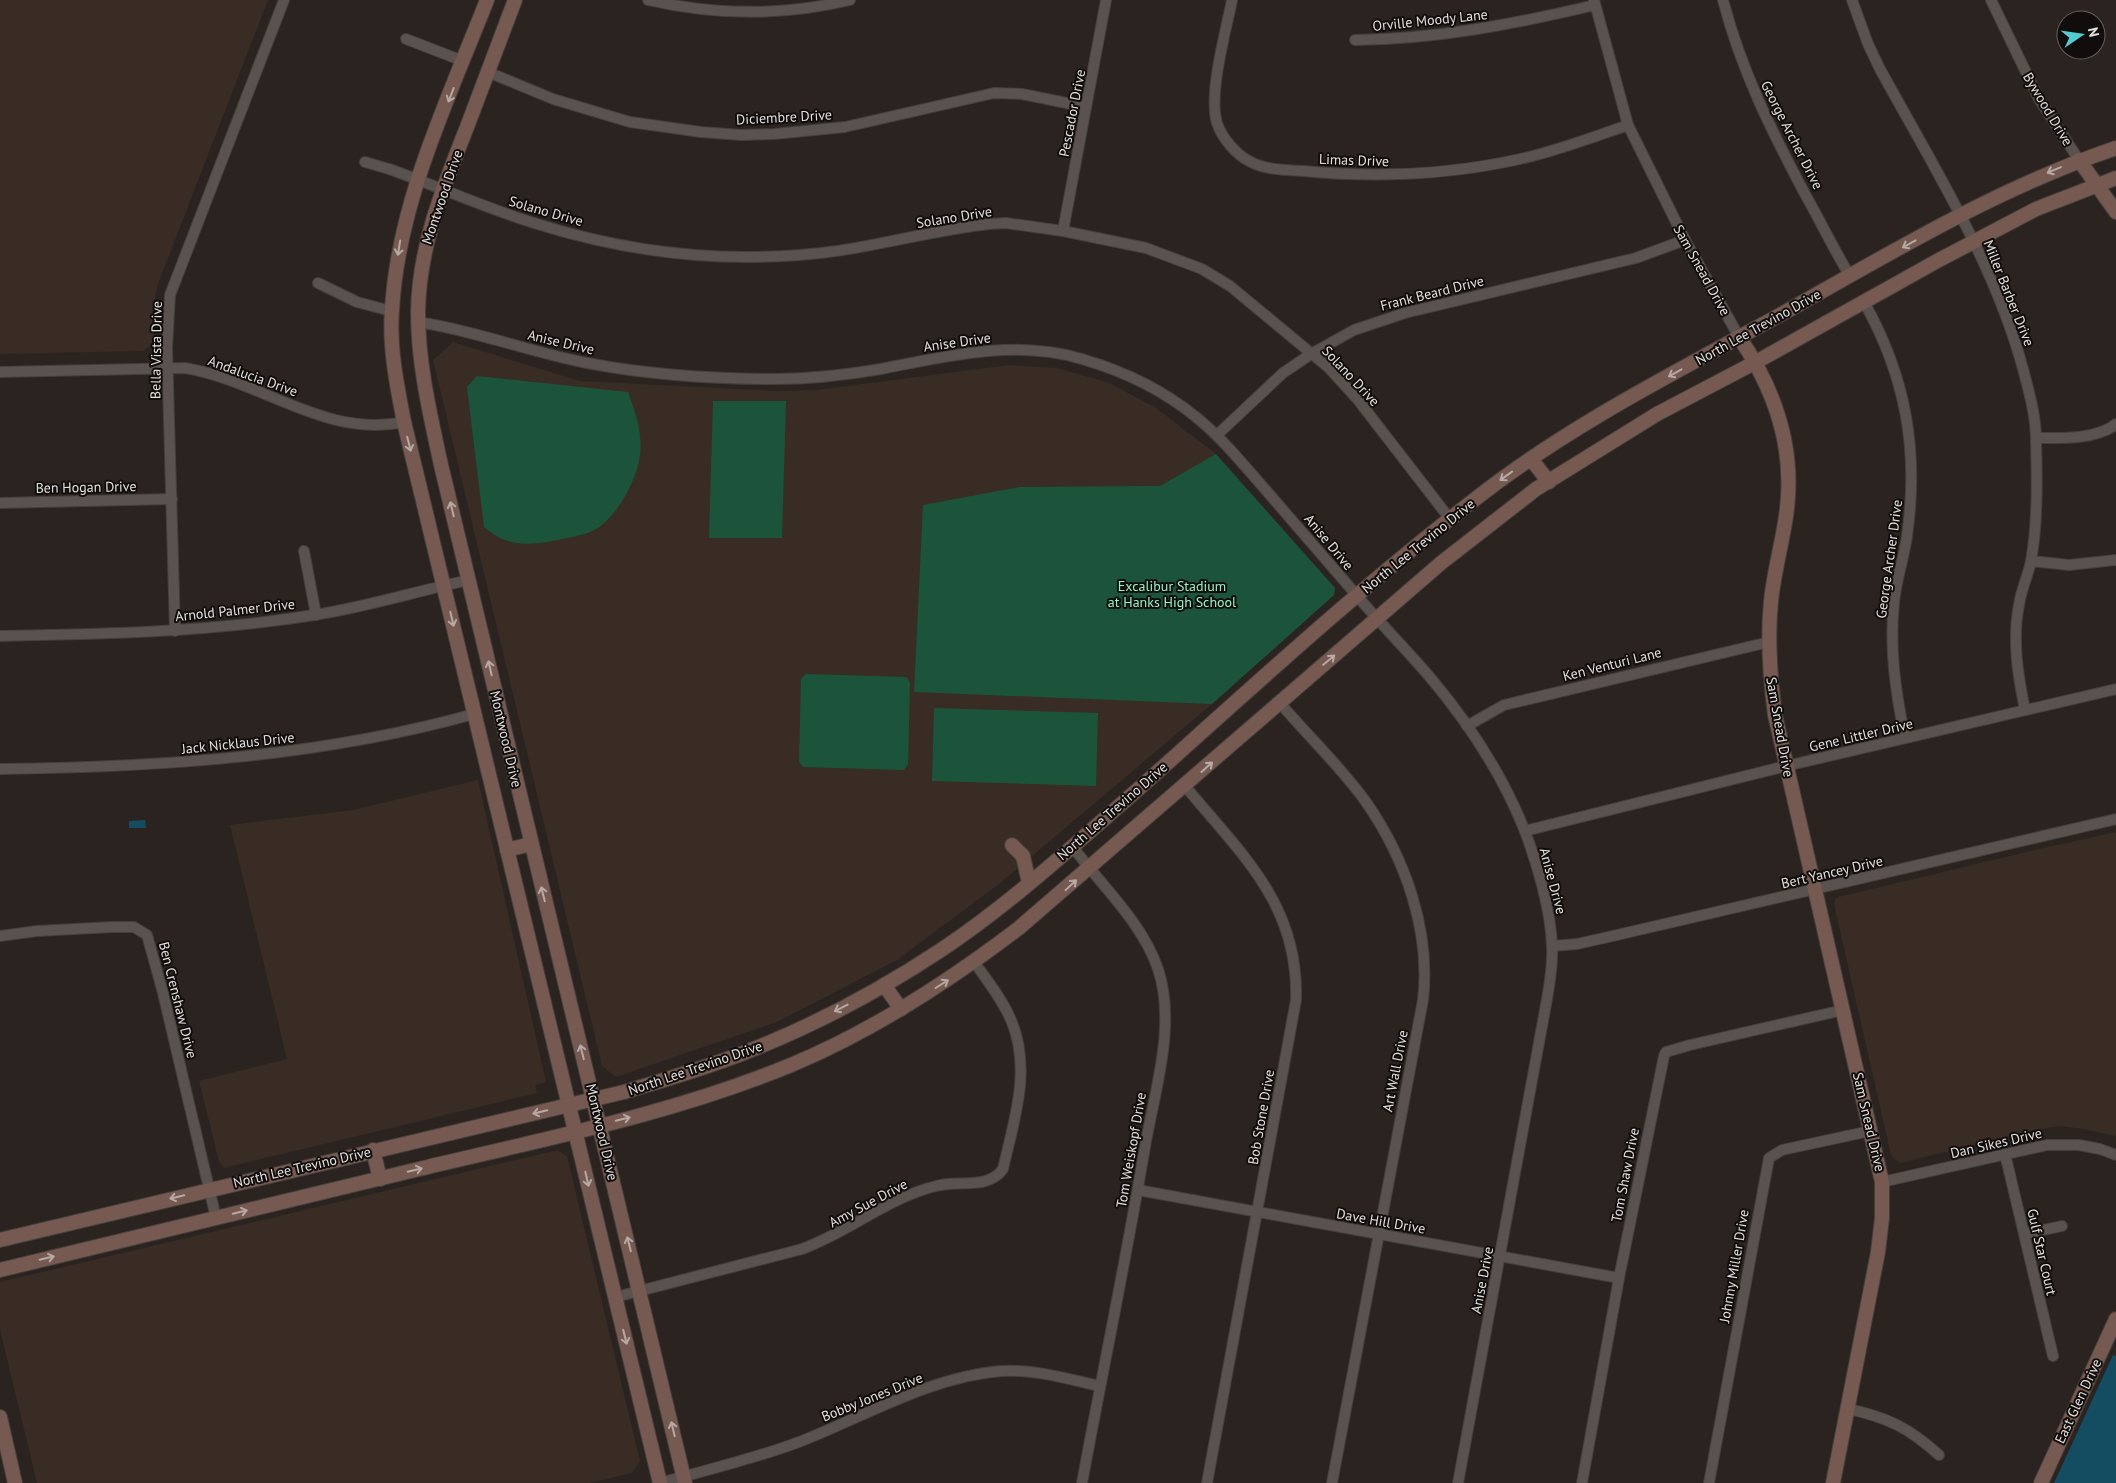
<svg xmlns="http://www.w3.org/2000/svg" width="2116" height="1483" viewBox="0 0 2116 1483" font-family="'PT Sans',sans-serif">
<style>
.built{fill:#382c25}
.green{fill:#1b543a}
.water{fill:#144d62}
.lines{fill:none;stroke-linecap:round;stroke-linejoin:round}
.street-casing{stroke:#443f3c;stroke-width:12}
.secondary-casing{stroke:#443f3c;stroke-width:16}
.street{stroke:#59524e;stroke-width:10}
.secondary{stroke:#765950;stroke-width:14}
.oneway{stroke:#b7a9a4}
.labels{text-anchor:middle;dominant-baseline:central;stroke-width:4;stroke-linejoin:round;paint-order:stroke}
.street-label{font-size:14px;fill:#e3dfdc;stroke:#100d0c}
.park-label{font-size:14px;fill:#94f3c2;stroke:#100d0c}
</style>
<rect width="100%" height="100%" fill="#2a2320"/>
<g class="built">
<polygon points="0,0 268,0 158,284 153,306 154,343 143,351 0,354"/>
<polygon points="453,342 580,381 778,391 816,390 1009,365 1058,368 1109,383 1155,407 1216,454 1335,588 1334,595 1212,704 999,884 897,960 777,1022 616,1077 602,1066 433,360"/>
<polygon points="478,780 546,1082 535,1085 537,1093 224,1168 219,1162 199,1081 287,1059 230,825 353,810"/>
<polygon points="2116,832 2116,1136 2084,1129 2058,1126 2030,1131 1900,1163 1894,1159 1891,1155 1834,904 1835,899 1838,897 2039,849"/>
<polygon points="558,1150 567,1156 640,1461 632,1473 589,1483 37,1483 0,1330 0,1282"/>
</g>
<g class="green">
<path d="M477,376l151,16c16,43 19,65 -4,106 -7,11 -16,24 -28,31 -13,7 -29,9 -44,12 -29,5 -45,5 -68,-14l-17,-140z"/>
<polygon points="713,401 786,401 782,538 709,538"/>
<polygon points="1216,454 1335,588 1334,595 1212,704 914,692 923,505 1020,487 1160,486"/>
<polygon points="806,674 906,677 910,682 908,764 904,770 803,767 799,762 801,679"/>
<polygon points="934,708 1098,713 1096,786 932,781"/>
</g>
<g class="water">
<polygon points="145,820 146,828 129,828 129,821"/>
<polygon points="2113,1355 2116,1356 2116,1483 2054,1483"/>
</g>
<g class="lines">
<g class="street-casing">
<g id="street">
<path d="M648,0c66,15 136,16 202,0"/>
<path d="M1232,0c-6,31 -24,94 -15,123 5,15 19,32 34,39 14,8 36,8 52,9 74,7 145,4 217,-12 37,-8 73,-22 108,-34"/>
<polyline points="1594,0 1628,125 1685,240 1739,337"/>
<path d="M1723,0c18,70 49,132 83,196 15,26 28,54 44,80"/>
<path d="M1852,0l16,44 12,25c53,97 114,193 143,300 6,23 13,47 13,71 1,39 2,82 -5,121 -3,15 -10,29 -12,44 -7,35 -1,71 6,105"/>
<polyline points="1991,0 2039,99 2079,160"/>
<polyline points="406,39 463,61"/>
<path d="M1355,40c82,-1 160,-16 240,-35"/>
<polyline points="488,72 553,99 630,122 701,132 741,135 774,134 845,127 994,93 1022,94 1086,107"/>
<path d="M365,162l24,7c48,17 96,39 145,54 85,27 176,39 265,32 64,-4 126,-24 190,-31l17,-1 57,8 83,17 56,21 28,17 99,82 29,32 92,119"/>
<polyline points="1063,231 1106,0"/>
<polyline points="318,283 357,302 391,311"/>
<path d="M1864,302c42,75 55,149 43,234 -3,22 -11,44 -13,67 -5,46 2,91 11,135"/>
<path d="M419,322c57,9 111,30 168,41 63,12 125,16 188,16 35,0 71,-4 106,-10 67,-13 133,-30 201,-10 41,12 81,31 114,58 26,21 46,46 68,71 30,35 60,69 89,103 24,29 51,56 76,85 38,45 73,98 95,153 13,33 27,82 28,118 1,17 -2,35 -5,52l-89,484"/>
<path d="M0,372l185,-4c75,12 141,71 219,54"/>
<polyline points="1217,435 1283,373 1311,354 1354,330 1405,313 1636,258 1685,240"/>
<path d="M2036,438c25,0 60,2 80,-14"/>
<polyline points="0,503 172,499"/>
<polyline points="304,551 316,615"/>
<polyline points="2031,561 2069,565 2116,560"/>
<polyline points="175,631 167,348 170,295 284,0"/>
<path d="M0,636c105,-2 210,-4 314,-21 52,-8 103,-24 155,-35"/>
<path d="M1280,703c27,32 62,65 86,99 39,56 65,129 57,198l-91,483"/>
<polyline points="1467,726 1504,705 1769,642"/>
<path d="M0,769c160,-2 319,-12 474,-55"/>
<path d="M1185,786c56,68 114,118 111,214l-89,483"/>
<polyline points="1525,831 1786,766 2116,689"/>
<path d="M1072,846c29,39 70,76 86,123 18,54 -2,118 -12,172 -19,114 -43,228 -64,342"/>
<polyline points="0,936 37,931 112,927 134,927 147,935 163,993 216,1218"/>
<polyline points="1552,946 1577,944 1617,935 2116,819"/>
<polyline points="2005,1154 2053,1356"/>
<polyline points="1882,1182 2047,1145 2079,1145 2100,1149 2116,1155"/>
<polyline points="1138,1190 1619,1278"/>
<polyline points="2024,1234 2062,1226"/>
<path d="M616,1297l186,-48c47,-17 85,-51 134,-63 22,-6 52,4 67,-17 11,-49 29,-100 8,-149 -9,-21 -24,-40 -37,-58"/>
<path d="M1849,1409c40,9 60,19 90,46"/>
<path d="M660,1483c46,-13 94,-24 139,-41 65,-25 132,-66 203,-71 33,-2 66,8 97,15"/>
<polyline points="1582,1483 1619,1278 1664,1056 1666,1052 1690,1045 1843,1010"/>
<polyline points="1709,1483 1769,1158 1782,1150 1870,1131"/>
</g>
</g>
<g class="secondary-casing">
<g id="secondary">
<path d="M487,0c-39,100 -89,202 -95,310 -3,37 5,76 12,112l256,1061"/>
<path d="M515,0c-16,42 -32,85 -48,127 -24,61 -48,119 -49,185 0,52 12,102 23,153l244,1018"/>
<polyline points="2079,160 2116,212"/>
<path d="M1739,337c37,54 57,113 47,179 -4,28 -12,56 -15,85 -4,39 -1,76 4,114l107,467v36l-4,34 -45,231"/>
<polyline points="1531,459 1549,482"/>
<polyline points="1012,845 1023,856 1029,883"/>
<polyline points="507,850 531,844"/>
<polyline points="884,985 901,1009"/>
<polyline points="373,1150 380,1179"/>
<path d="M0,1240l624,-148c43,-13 86,-25 127,-42 66,-26 131,-61 190,-100 69,-46 131,-103 194,-158 111,-99 221,-201 339,-292 94,-74 202,-128 306,-185 109,-61 217,-127 336,-167"/>
<path d="M0,1270c140,-34 279,-67 419,-101 125,-30 253,-55 372,-104 82,-34 157,-83 228,-137l422,-365 95,-74 121,-75 99,-52 183,-102 97,-51 80,-31"/>
<polyline points="0,1417 15,1483"/>
<polyline points="2041,1483 2116,1319"/>
</g>
</g>
<use href="#street" class="street"/>
<use href="#secondary" class="secondary"/>
</g>
<defs><path id="oneway-shaft" d="M-6 0H5M1.5-3L5.5 0L1.5 3" fill="none" stroke-width="1.6" stroke-linecap="round" stroke-linejoin="round" transform="scale(1.25)"/></defs>
<g class="oneway">
<use href="#oneway-shaft" transform="translate(451 95) rotate(111)"/>
<use href="#oneway-shaft" transform="translate(2054 170) rotate(157)"/>
<use href="#oneway-shaft" transform="translate(1909 244) rotate(151)"/>
<use href="#oneway-shaft" transform="translate(399 248) rotate(99)"/>
<use href="#oneway-shaft" transform="translate(1675 373) rotate(151)"/>
<use href="#oneway-shaft" transform="translate(409 444) rotate(76)"/>
<use href="#oneway-shaft" transform="translate(1506 476) rotate(144)"/>
<use href="#oneway-shaft" transform="translate(452 509) rotate(-103)"/>
<use href="#oneway-shaft" transform="translate(452 619) rotate(77)"/>
<use href="#oneway-shaft" transform="translate(1329 660) rotate(-40)"/>
<use href="#oneway-shaft" transform="translate(490 668) rotate(-103)"/>
<use href="#oneway-shaft" transform="translate(1207 767) rotate(-42)"/>
<use href="#oneway-shaft" transform="translate(1071 885) rotate(-43)"/>
<use href="#oneway-shaft" transform="translate(543 894) rotate(-104)"/>
<use href="#oneway-shaft" transform="translate(942 984) rotate(-32)"/>
<use href="#oneway-shaft" transform="translate(841 1008) rotate(153)"/>
<use href="#oneway-shaft" transform="translate(582 1052) rotate(-104)"/>
<use href="#oneway-shaft" transform="translate(540 1112) rotate(166)"/>
<use href="#oneway-shaft" transform="translate(623 1119) rotate(-14)"/>
<use href="#oneway-shaft" transform="translate(415 1170) rotate(-14)"/>
<use href="#oneway-shaft" transform="translate(587 1179) rotate(77)"/>
<use href="#oneway-shaft" transform="translate(177 1197) rotate(166)"/>
<use href="#oneway-shaft" transform="translate(240 1212) rotate(-13)"/>
<use href="#oneway-shaft" transform="translate(629 1244) rotate(-104)"/>
<use href="#oneway-shaft" transform="translate(47 1258) rotate(-13)"/>
<use href="#oneway-shaft" transform="translate(625 1337) rotate(76)"/>
<use href="#oneway-shaft" transform="translate(673 1429) rotate(-103)"/>
</g>
<g class="labels">
<g class="street-label">
<text transform="translate(1430 20) rotate(-6)">Orville Moody Lane</text>
<text transform="translate(2048 109) rotate(59)">Bywood Drive</text>
<text transform="translate(1072 113) rotate(-79)">Pescador Drive</text>
<text transform="translate(784 117) rotate(-3)">Diciembre Drive</text>
<text transform="translate(1792 135) rotate(63)">George Archer Drive</text>
<text transform="translate(1354 160) rotate(2)">Limas Drive</text>
<text transform="translate(442 197) rotate(-71)">Montwood Drive</text>
<text transform="translate(546 211) rotate(16)">Solano Drive</text>
<text transform="translate(954 217) rotate(-9)">Solano Drive</text>
<text transform="translate(1702 270) rotate(61)">Sam Snead Drive</text>
<text transform="translate(1432 293) rotate(-14)">Frank Beard Drive</text>
<text transform="translate(2009 293) rotate(68)">Miller Barber Drive</text>
<text transform="translate(1758 327) rotate(-29)">North Lee Trevino Drive</text>
<text transform="translate(561 342) rotate(13)">Anise Drive</text>
<text transform="translate(957 342) rotate(-8)">Anise Drive</text>
<text transform="translate(156 350) rotate(-89)">Bella Vista Drive</text>
<text transform="translate(253 376) rotate(20)">Andalucia Drive</text>
<text transform="translate(1351 376) rotate(47)">Solano Drive</text>
<text transform="translate(86 487) rotate(-1)">Ben Hogan Drive</text>
<text transform="translate(1329 542) rotate(50)">Anise Drive</text>
<text transform="translate(1418 546) rotate(-39)">North Lee Trevino Drive</text>
<text transform="translate(1889 559) rotate(-82)">George Archer Drive</text>
<text transform="translate(235 610) rotate(-6)">Arnold Palmer Drive</text>
<text transform="translate(1612 664) rotate(-14)">Ken Venturi Lane</text>
<text transform="translate(1780 727) rotate(80)">Sam Snead Drive</text>
<text transform="translate(1861 735) rotate(-13)">Gene Littler Drive</text>
<text transform="translate(506 739) rotate(77)">Montwood Drive</text>
<text transform="translate(238 743) rotate(-6)">Jack Nicklaus Drive</text>
<text transform="translate(1112 811) rotate(-41)">North Lee Trevino Drive</text>
<text transform="translate(1832 872) rotate(-13)">Bert Yancey Drive</text>
<text transform="translate(1553 881) rotate(75)">Anise Drive</text>
<text transform="translate(178 1000) rotate(76)">Ben Crenshaw Drive</text>
<text transform="translate(695 1068) rotate(-19)">North Lee Trevino Drive</text>
<text transform="translate(1395 1071) rotate(-79)">Art Wall Drive</text>
<text transform="translate(1261 1117) rotate(-80)">Bob Stone Drive</text>
<text transform="translate(1869 1122) rotate(77)">Sam Snead Drive</text>
<text transform="translate(602 1132) rotate(77)">Montwood Drive</text>
<text transform="translate(1996 1143) rotate(-13)">Dan Sikes Drive</text>
<text transform="translate(1131 1150) rotate(-80)">Tom Weiskopf Drive</text>
<text transform="translate(302 1167) rotate(-13)">North Lee Trevino Drive</text>
<text transform="translate(1625 1175) rotate(-79)">Tom Shaw Drive</text>
<text transform="translate(868 1203) rotate(-28)">Amy Sue Drive</text>
<text transform="translate(1381 1221) rotate(10)">Dave Hill Drive</text>
<text transform="translate(2042 1252) rotate(77)">Gulf Star Court</text>
<text transform="translate(1734 1266) rotate(-80)">Johnny Miller Drive</text>
<text transform="translate(1482 1280) rotate(-79)">Anise Drive</text>
<text transform="translate(872 1397) rotate(-22)">Bobby Jones Drive</text>
<text transform="translate(2078 1401) rotate(-65)">East Glen Drive</text>
</g>
<g class="park-label">
<text x="1172" y="586">Excalibur Stadium<tspan x="1172" dy="16">at Hanks High School</tspan></text>
</g>
</g>
<g transform="translate(2081 35) rotate(77)"><circle r="24" fill="#100d0c" stroke="#64615f"/>
<path d="M0-4L9 19L0 12L-9 19Z" fill="#51ccd1"/>
<text y="-8" font-size="14" font-weight="bold" text-anchor="middle" fill="#e3dfdc">N</text>
</g>
</svg>
